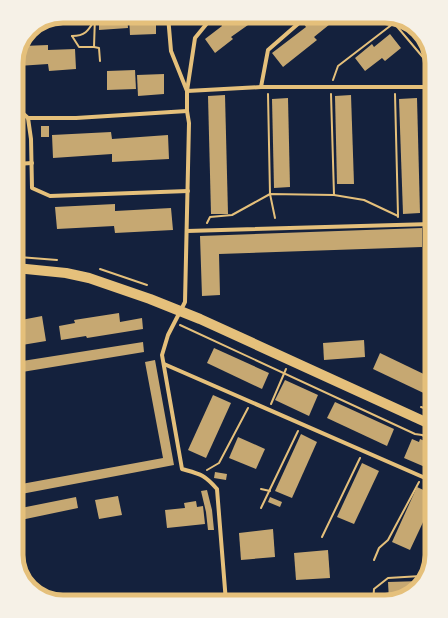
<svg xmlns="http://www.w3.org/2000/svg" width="448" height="618" viewBox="0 0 448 618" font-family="Signika,sans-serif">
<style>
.building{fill:#c6a872}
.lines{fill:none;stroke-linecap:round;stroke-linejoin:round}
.path{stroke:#e5c07b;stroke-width:2}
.service{stroke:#e5c07b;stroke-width:3}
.minor{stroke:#e5c07b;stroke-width:4}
.primary{stroke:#e5c07b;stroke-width:10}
.rim{fill:none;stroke:#e5c07b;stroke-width:5}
</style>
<rect width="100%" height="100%" fill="#14213d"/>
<g class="building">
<polygon points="99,16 127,16 128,28 99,30"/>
<polygon points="129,16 156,16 156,34 130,35"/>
<polygon points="229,16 252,16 245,21 248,25 231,37 233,39 215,53 205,39 222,26 220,22"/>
<polygon points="314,16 340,16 314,37 317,40 283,67 272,53 306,27 304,24"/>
<polygon points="65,17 66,22 56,23 56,19"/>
<polygon points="390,34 401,48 385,61 382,58 365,71 355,58 372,44 374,47"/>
<polygon points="48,45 48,50 75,49 76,69 49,71 48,64 18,66 18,56 23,46"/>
<polygon points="135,70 136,89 107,90 107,71"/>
<polygon points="164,74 164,94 138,96 137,75"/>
<polygon points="225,95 228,214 211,214 208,96"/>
<polygon points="351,95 354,184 337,184 335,96"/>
<polygon points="288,98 290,187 274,188 272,99"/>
<polygon points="417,98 420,213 403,214 399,99"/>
<polygon points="18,120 22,128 16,131 16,121"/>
<rect x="41" y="126" width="8" height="11"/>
<polygon points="111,132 112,139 168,135 169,159 112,162 112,154 53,158 52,135"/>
<polygon points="16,148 22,148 23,156 16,157"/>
<polygon points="16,190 22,190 23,209 16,209"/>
<polygon points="115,204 115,211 171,208 173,230 115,233 114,226 57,229 55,207"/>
<polygon points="422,228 422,247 219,254 220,295 202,296 200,236"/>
<polygon points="119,313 120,322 142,318 143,329 87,338 86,336 61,340 59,326 75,323 74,320"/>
<polygon points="42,316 46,341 16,346 16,321"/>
<polygon points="364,340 365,357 324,360 323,343"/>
<polygon points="143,342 144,352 16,373 16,362"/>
<polygon points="214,348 269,373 262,389 207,363"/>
<polygon points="380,353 432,378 432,397 373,369"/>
<polygon points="155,360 174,465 16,495 16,485 163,458 145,362"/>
<polygon points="285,380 318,395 309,416 275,400"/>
<polygon points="213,395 231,403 206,458 188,450"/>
<polygon points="335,402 394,429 387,446 327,418"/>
<polygon points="301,434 317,442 292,498 275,491"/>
<polygon points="238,437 265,449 256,469 229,458"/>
<polygon points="412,439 419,442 420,439 432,444 432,470 404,458"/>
<polygon points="362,463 379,471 354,524 337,517"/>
<polygon points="215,472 227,474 226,480 214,478"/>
<polygon points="417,487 432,494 432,503 410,550 392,542"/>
<polygon points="207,490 212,510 214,530 208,530 206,512 201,491"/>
<polygon points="118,496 122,515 99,519 95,500"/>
<polygon points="76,497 78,508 16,521 16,509"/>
<polygon points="270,497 282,502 280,507 268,502"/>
<polygon points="196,501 197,507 203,506 205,524 167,528 165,510 185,508 184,503"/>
<polygon points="273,529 275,557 241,560 239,533"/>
<polygon points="328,550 330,578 296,580 294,553"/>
<polygon points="421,581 421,583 409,596 389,601 388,582"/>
<polygon points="186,593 187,600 192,599 192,602 175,602 174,595"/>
<polygon points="218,594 219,602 198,602 198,596"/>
</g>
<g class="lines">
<g class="path">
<polyline points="72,36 79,47 94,47 99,48 100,61"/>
<path d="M72,36c13,0 16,-5 22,-15"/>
<polyline points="94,47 95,16"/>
<polyline points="333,80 338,66 394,23 432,68"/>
<polyline points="268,94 270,194 275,218"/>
<polyline points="331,94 334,195"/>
<polyline points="395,94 398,215"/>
<polyline points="207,223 210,217 232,215 270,194 334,195 364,200 398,216 398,217"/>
<polyline points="428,232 430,270 432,278"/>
<polyline points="19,257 57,260"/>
<polyline points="100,269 147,285"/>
<polyline points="180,325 415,434 422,435 432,440"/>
<polyline points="271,404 286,369"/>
<polyline points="421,407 432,411"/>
<polyline points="207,470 219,463 248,408"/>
<polyline points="261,489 270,491"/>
<polyline points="261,508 298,431"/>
<polyline points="322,537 360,458"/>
<polyline points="374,560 379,548 388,540 419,482"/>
<polyline points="373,602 374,589 388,578 421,576 424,580"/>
</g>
<polyline class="service" points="426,87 432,172"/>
<g class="minor">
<path d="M168,16l3,35 16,40v20l2,12 -4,179 -17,33 -6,20 20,114c18,5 22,5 35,20l9,113"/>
<polyline points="213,16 195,38 187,91 261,87 426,87 432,83"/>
<polyline points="261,87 268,50 307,16"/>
<polyline points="16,107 28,118 76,118 187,111"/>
<polyline points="28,118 31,139 32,188 50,196 188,191"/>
<polyline points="16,164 32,163"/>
<polyline points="187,231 432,224"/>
<polyline points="164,364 432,481"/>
</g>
<polyline class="primary" points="16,268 66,273 89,278 150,299 200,319 432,425"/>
</g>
<path d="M0 0H448V618H0ZM63 23H385A40 40 0 0 1 425 63V555A40 40 0 0 1 385 595H63A40 40 0 0 1 23 555V63A40 40 0 0 1 63 23Z" fill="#f6f1e7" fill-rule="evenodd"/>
<path class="rim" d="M63 23H385A40 40 0 0 1 425 63V555A40 40 0 0 1 385 595H63A40 40 0 0 1 23 555V63A40 40 0 0 1 63 23Z"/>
</svg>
